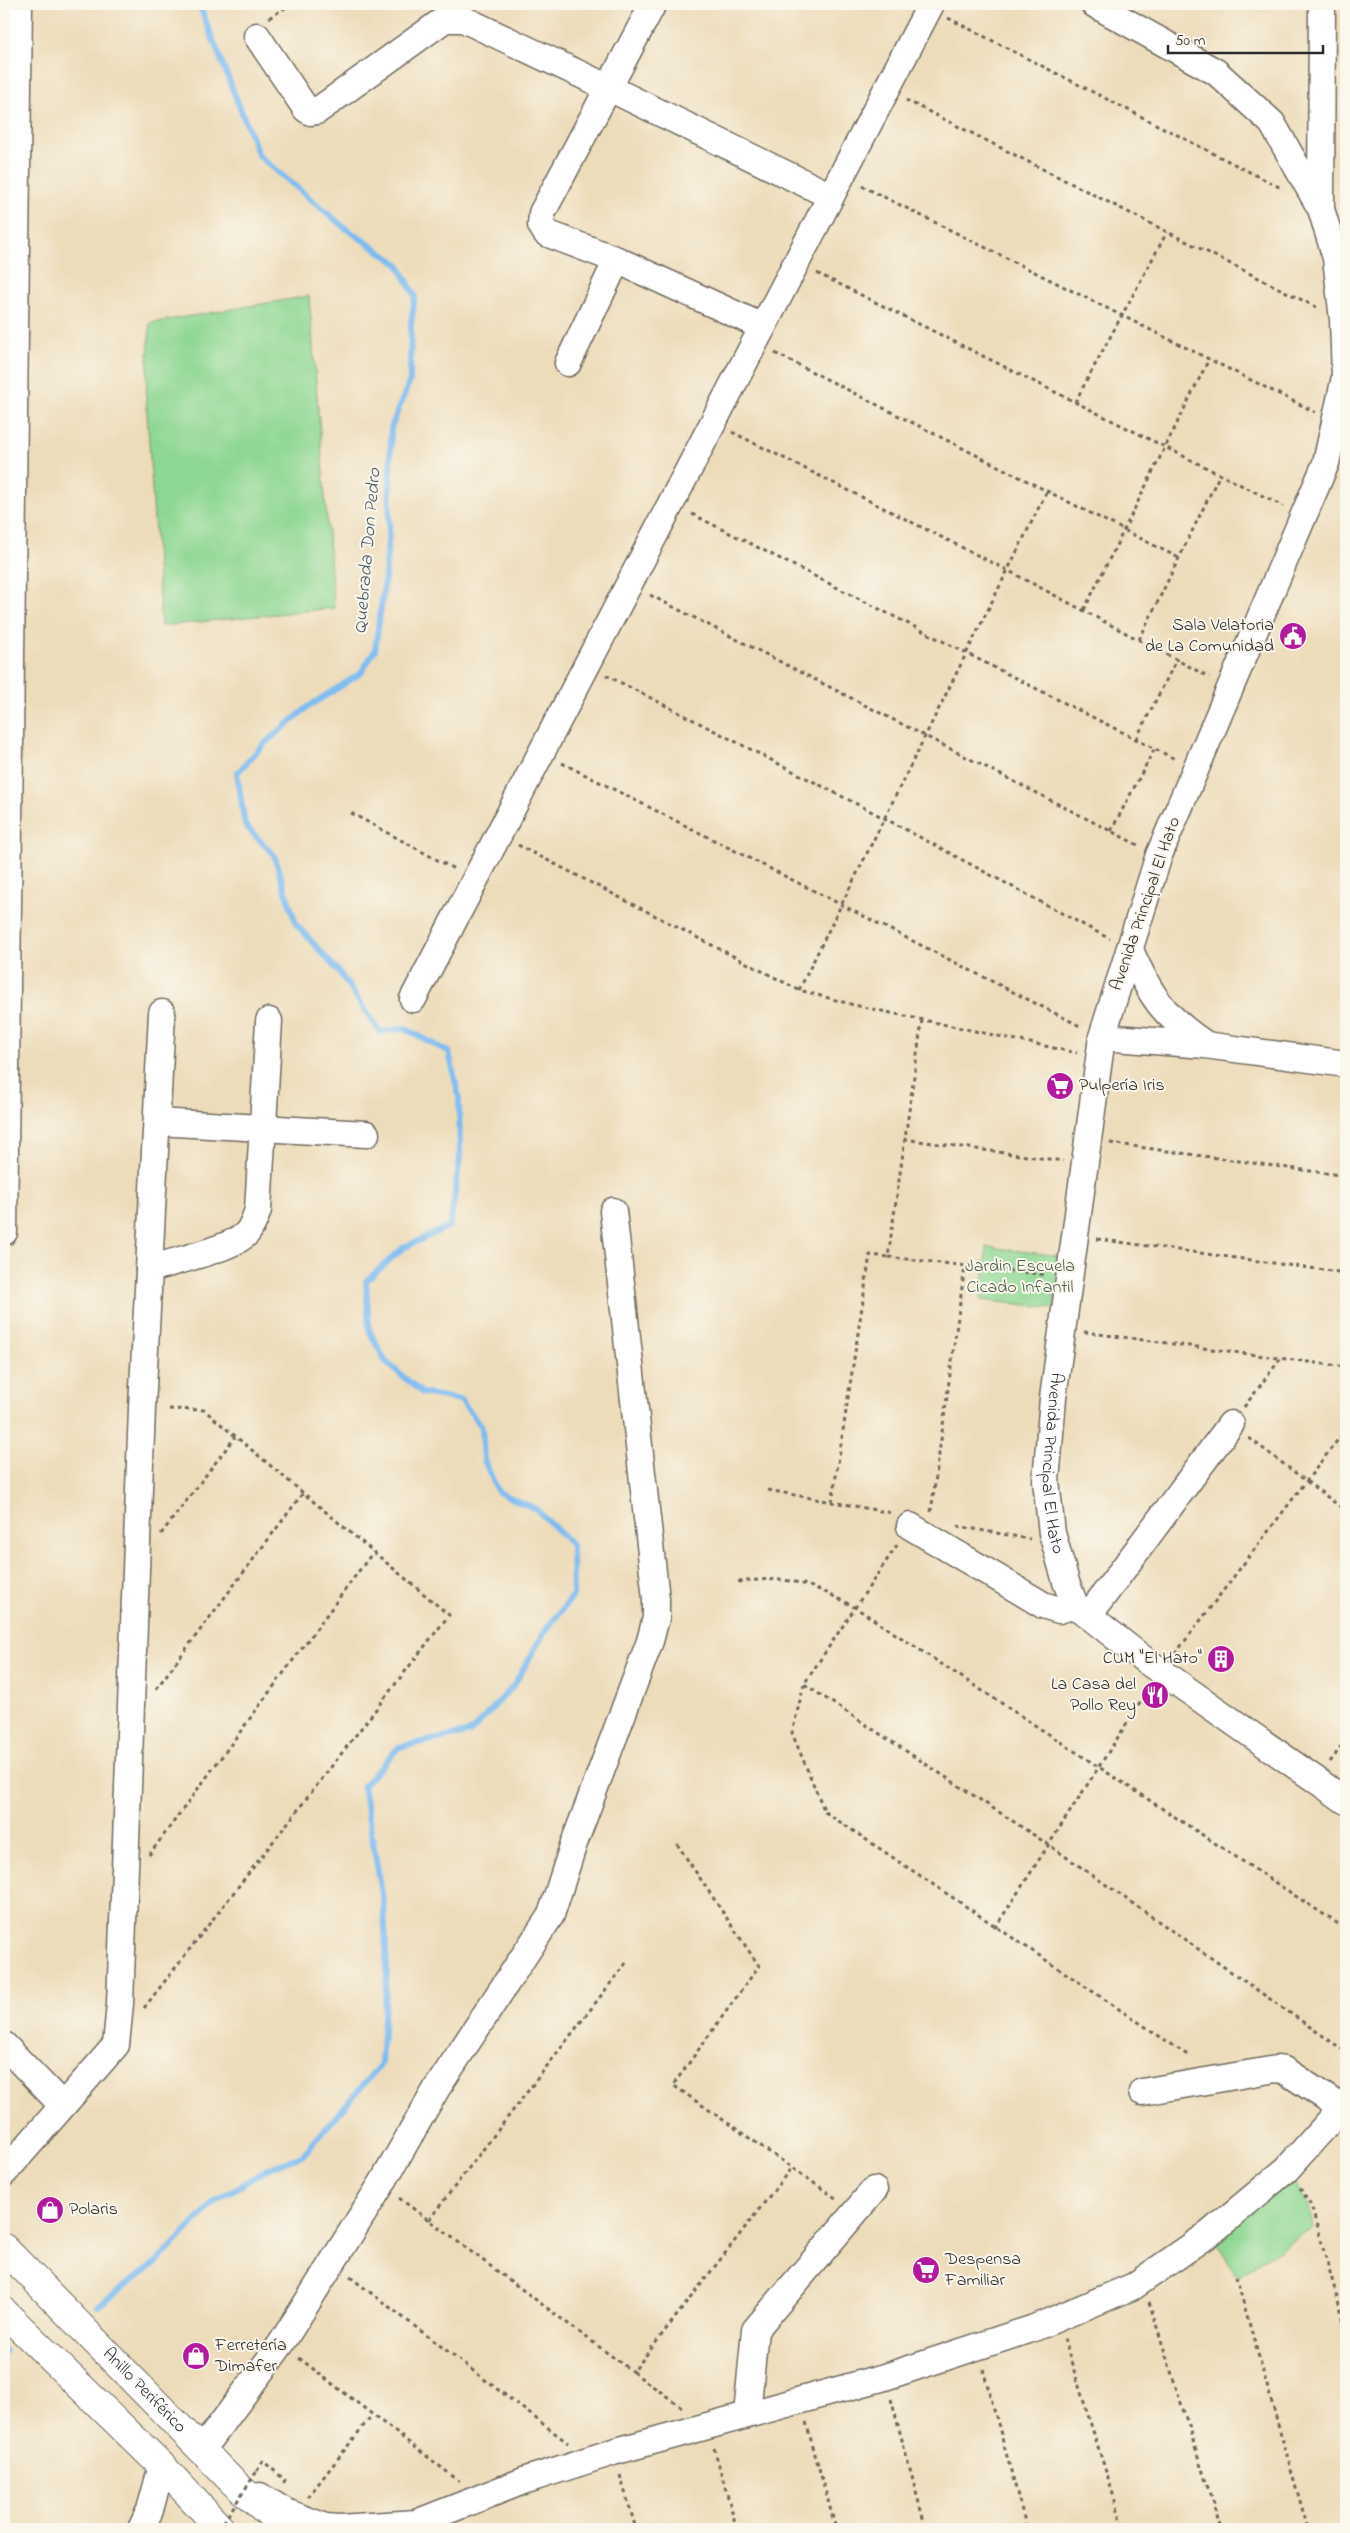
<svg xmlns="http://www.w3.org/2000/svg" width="1350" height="2533" viewBox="0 0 1350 2533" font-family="'Indie Flower',sans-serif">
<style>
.green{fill:#8dd792;stroke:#5c815e}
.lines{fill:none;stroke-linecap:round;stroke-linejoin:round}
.stream{stroke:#7dbbf0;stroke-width:6}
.minor-casing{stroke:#6f695d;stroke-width:29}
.highway-casing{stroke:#6f695d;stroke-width:30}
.path{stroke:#6f695d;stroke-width:3;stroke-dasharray:4 4;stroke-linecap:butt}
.minor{stroke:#fff;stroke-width:26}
.highway{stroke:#fff;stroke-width:28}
.path-bridge{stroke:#6f695d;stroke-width:3;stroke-dasharray:4 4;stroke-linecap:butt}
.labels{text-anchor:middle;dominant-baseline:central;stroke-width:4;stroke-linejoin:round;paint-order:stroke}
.poi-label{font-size:18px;fill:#2b2b2b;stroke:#fbf7ec;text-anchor:start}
.street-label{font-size:18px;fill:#2b2b2b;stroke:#fbf7ec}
.park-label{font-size:18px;fill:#485f4a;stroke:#fbf7ec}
.water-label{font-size:19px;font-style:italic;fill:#445666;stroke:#fbf7ec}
</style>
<rect width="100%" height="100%" fill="#fbf7ec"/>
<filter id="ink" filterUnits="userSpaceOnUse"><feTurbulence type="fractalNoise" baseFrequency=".02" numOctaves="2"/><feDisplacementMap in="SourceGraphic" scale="10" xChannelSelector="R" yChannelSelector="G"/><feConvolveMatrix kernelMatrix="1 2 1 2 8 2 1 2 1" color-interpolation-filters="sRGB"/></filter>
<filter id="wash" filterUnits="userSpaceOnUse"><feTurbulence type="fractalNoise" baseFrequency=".0096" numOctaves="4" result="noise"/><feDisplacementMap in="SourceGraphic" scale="20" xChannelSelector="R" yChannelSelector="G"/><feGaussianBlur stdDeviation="1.12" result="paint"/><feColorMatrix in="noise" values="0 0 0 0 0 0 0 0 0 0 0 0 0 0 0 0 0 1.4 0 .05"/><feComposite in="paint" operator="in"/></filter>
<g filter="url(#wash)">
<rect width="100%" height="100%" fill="#eddcba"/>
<g class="green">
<polygon points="309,296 334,608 161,626 146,398 150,323"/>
<polygon points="987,1247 1060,1256 1054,1308 981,1300"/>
<polygon points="1286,2170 1309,2206 1313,2227 1238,2277 1210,2234"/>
</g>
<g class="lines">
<g class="stream">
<polyline points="98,2306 158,2261 215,2201 269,2168 302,2156 381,2064 387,1972 384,1905 363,1786 399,1747 471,1732 514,1685 547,1628 573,1596 572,1545 536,1509 498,1492 484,1460 482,1427 461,1400 422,1393 385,1361 369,1330 366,1281 403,1248 450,1226 460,1157 459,1098 449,1052 404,1028 380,1032 339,972 296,924 274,855 245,825 237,773 264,744 308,707 361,673 375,650 385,578 389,531 391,428 410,380 411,324 415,296 398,264 345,228 259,156 199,4"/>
<polyline points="4,2351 5,2351"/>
</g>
</g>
</g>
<g filter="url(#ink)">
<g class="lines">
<g class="minor-casing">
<g id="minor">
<polyline points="653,4 542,213 541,225 546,233 617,260 763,327"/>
<path id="s1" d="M1094,4l122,68 56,51 49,86 15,49 7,62 2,57 -19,86 -167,392 -57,182 -49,361 -7,83 6,52 14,49 9,23 67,53 204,143"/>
<polyline points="257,36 306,109 311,112 317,111 445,19 463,19 609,88 831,196"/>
<polyline points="1321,208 1322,4"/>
<polyline points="568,363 617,260"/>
<path d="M1130,950c20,45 33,66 75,94"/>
<polyline points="413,999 931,4"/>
<polyline points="1102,1037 1205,1045 1346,1064"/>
<polyline points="157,1122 366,1134"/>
<polyline points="4,1232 19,4"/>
<path d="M149,1269c22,-7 82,-20 97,-35 6,-6 9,-16 12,-24l11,-189"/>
<polyline points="910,1526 1043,1605 1059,1610 1075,1605"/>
<polyline points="1089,1615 1231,1424"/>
<polyline points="4,2045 62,2105"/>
<polyline points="1142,2092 1276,2069 1284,2070 1342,2108"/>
<polyline points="4,2173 116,2045 120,2004 142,1408 162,1013"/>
<polyline points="747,2415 755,2330 874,2190"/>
<polyline points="202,2450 281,2344 381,2185 437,2088 551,1915 573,1846 650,1641 656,1618 656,1599 613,1211"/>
<polyline points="260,2496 286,2512 325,2527 339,2528 416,2523 526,2480 613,2452 885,2377 1034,2328 1134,2286 1209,2234 1287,2169 1346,2103"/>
<polyline points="141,2529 150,2510 162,2466"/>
</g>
</g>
<g class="highway-casing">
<g id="highway">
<path id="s2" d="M4,2248l229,234 54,47"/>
<polyline points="4,2312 162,2466 221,2529"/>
</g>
</g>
<g class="path">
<polyline points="269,18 291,4"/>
<polyline points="948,18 1283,189"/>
<polyline points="906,100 1320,309"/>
<polyline points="862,186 1315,412"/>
<polyline points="817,273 1283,506"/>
<polyline points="775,353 1179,558"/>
<polyline points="1075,402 1167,232"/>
<polyline points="732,432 1007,570 1209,677"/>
<polyline points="692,514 1175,759"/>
<polyline points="650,595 1138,845"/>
<polyline points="1084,610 1209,359"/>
<polyline points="1139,640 1220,474"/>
<polyline points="606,675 884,818 1110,939"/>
<polyline points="1136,739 1177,659"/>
<polyline points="562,763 1082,1027"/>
<polyline points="351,813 454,869"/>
<polyline points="1111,831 1155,748"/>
<polyline points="518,845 799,990 854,1005 1077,1053"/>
<polyline points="799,990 1047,491"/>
<polyline points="922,1020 888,1257 1047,1275"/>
<polyline points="904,1139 1063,1161"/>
<polyline points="1110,1143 1346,1176"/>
<polyline points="1097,1239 1346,1273"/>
<polyline points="1084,1332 1346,1367"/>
<polyline points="1244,1407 1281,1358"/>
<polyline points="1249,1438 1346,1511"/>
<polyline points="768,1490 892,1513"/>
<polyline points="832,1502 870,1255 888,1257"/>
<polyline points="931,1512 965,1266"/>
<polyline points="957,1526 1030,1539"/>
<polyline points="161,1534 235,1437"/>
<polyline points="897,1545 804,1684 1049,1845 1346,2052"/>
<path d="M738,1582c53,-7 72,1 118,26l490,321"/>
<polyline points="1175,1654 1346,1429"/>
<polyline points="804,1684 792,1733 825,1812 1189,2056"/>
<polyline points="156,1689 303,1493"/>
<polyline points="1330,1762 1346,1740"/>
<polyline points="677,1844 759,1966 673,2085 837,2199"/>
<polyline points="149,1855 373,1552"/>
<polyline points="995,1928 1149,1689"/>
<polyline points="144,2008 449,1615 204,1410 165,1409"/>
<polyline points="1300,2188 1311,2205 1346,2329"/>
<polyline points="399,2198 633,2372 792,2167"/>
<polyline points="429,2220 626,1963"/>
<polyline points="350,2277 568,2443"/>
<polyline points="1236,2277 1308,2529"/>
<polyline points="1149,2302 1221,2529"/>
<polyline points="1064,2339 1124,2529"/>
<polyline points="299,2358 459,2481"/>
<polyline points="983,2369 1027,2529"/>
<polyline points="633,2372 683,2408"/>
<polyline points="891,2399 926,2529"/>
<polyline points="806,2422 836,2529"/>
<polyline points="714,2448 737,2529"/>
<polyline points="257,2471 263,2461 285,2480 283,2484"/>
<polyline points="620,2475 636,2529"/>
<polyline points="308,2497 372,2415"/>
</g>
<use href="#minor" class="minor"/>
<use href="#highway" class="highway"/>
<polyline class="path-bridge" points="219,2529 257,2471"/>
</g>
</g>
<defs>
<g id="civic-disc" transform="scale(1.4375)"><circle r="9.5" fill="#b5179e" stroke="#fbf7ec"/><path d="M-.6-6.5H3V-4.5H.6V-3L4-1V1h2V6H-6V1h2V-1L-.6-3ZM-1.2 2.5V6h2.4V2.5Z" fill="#fff"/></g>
<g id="supermarket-disc" transform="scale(1.4375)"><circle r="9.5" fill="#b5179e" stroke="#fbf7ec"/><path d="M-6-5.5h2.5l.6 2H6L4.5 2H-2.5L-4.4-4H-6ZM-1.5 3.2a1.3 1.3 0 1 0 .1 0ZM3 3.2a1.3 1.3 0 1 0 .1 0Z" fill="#fff"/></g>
<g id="building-disc" transform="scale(1.4375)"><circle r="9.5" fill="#b5179e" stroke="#fbf7ec"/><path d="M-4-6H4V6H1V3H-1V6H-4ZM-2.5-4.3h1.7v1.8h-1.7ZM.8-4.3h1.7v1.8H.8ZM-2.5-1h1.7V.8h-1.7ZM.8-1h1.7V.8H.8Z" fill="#fff"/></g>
<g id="restaurant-disc" transform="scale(1.4375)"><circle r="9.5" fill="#b5179e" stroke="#fbf7ec"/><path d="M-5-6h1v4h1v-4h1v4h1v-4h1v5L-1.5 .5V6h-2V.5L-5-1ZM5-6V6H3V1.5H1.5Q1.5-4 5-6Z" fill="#fff"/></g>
<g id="shop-disc" transform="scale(1.4375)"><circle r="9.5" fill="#b5179e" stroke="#fbf7ec"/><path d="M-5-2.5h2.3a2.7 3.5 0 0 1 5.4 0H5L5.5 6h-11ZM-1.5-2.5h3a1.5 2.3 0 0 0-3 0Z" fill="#fff"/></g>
</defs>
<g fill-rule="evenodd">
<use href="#civic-disc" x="1293" y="636"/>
<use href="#supermarket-disc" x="1060" y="1086"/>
<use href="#building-disc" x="1221" y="1659"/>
<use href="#restaurant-disc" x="1155" y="1695"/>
<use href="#shop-disc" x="50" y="2210"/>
<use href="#supermarket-disc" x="926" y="2270"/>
<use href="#shop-disc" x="196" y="2356"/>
</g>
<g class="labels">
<g class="poi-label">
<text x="1274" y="626" text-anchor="end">Sala Velatoria<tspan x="1274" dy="21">de La Comunidad</tspan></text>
<text x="1079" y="1086">Pulpería Iris</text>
<text x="1202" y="1659" text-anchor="end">CUM "El Hato"</text>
<text x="1136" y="1685" text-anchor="end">La Casa del<tspan x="1136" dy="21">Pollo Rey</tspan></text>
<text x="69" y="2210">Polaris</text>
<text x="945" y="2260">Despensa<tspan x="945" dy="21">Familiar</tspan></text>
<text x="215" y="2346">Ferretería<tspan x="215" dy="21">Dimafer</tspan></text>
</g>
<g class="street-label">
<text transform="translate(1146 904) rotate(-71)">Avenida Principal El Hato</text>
<text stroke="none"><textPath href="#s1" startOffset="1620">Avenida Principal El Hato</textPath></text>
<text stroke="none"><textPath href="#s2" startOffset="200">Anillo Periférico</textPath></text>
</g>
<g class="park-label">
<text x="1020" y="1267">Jardin Escuela<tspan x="1020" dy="21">Cicado Infantil</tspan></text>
</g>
<g class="water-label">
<text transform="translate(368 551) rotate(-85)">Quebrada Don Pedro</text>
</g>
</g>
<rect width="1350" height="2533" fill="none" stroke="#fbf7ec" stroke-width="20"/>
<path d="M1168 45v8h155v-8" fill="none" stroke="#2b2b2b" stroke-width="2.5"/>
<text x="1175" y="45" font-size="15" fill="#2b2b2b" stroke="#fbf7ec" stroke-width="4" paint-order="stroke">50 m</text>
</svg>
